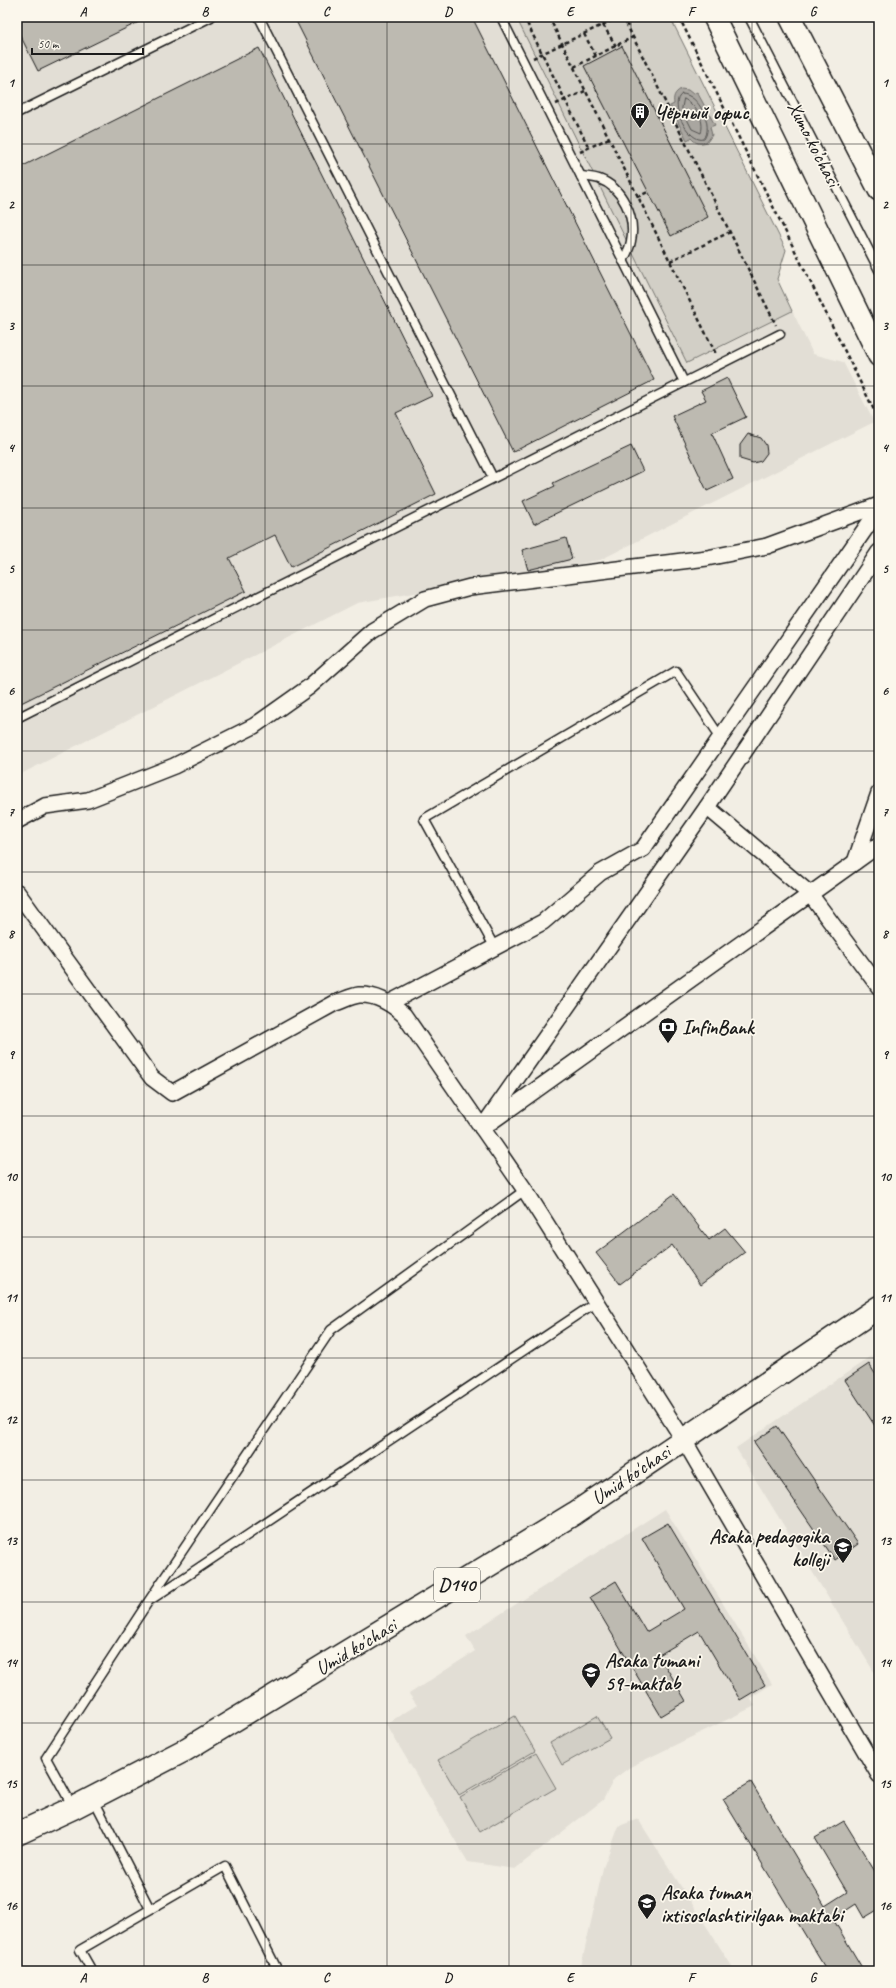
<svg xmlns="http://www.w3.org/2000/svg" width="896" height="1988" viewBox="0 0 896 1988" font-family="Caveat,sans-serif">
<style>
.built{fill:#e2ded5}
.green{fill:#d2cfc6;stroke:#777671}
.water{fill:#a9a6a0;stroke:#716f6b}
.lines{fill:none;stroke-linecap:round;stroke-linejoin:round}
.shore{stroke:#545351;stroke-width:1}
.building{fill:#bdbab1;stroke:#1c1c1c}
.service-casing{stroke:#1c1c1c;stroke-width:11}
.minor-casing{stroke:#1c1c1c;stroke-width:18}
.secondary-casing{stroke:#1c1c1c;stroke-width:24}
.primary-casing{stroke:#1c1c1c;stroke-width:25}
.path{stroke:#1c1c1c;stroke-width:2.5;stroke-dasharray:4 3;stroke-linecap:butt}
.service{stroke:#fbf7ec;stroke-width:8}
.minor{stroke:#fbf7ec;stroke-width:15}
.secondary{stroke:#fbf7ec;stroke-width:21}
.primary{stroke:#fbf7ec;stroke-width:22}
.grid{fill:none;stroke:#1c1c1c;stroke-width:1;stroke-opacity:0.55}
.labels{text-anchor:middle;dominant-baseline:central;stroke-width:3.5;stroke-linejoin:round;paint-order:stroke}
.shield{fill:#fbf7ec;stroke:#5f5e5a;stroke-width:1}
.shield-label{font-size:19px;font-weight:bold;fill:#1c1c1c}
.poi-label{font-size:20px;font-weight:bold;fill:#1c1c1c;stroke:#fbf7ec;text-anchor:start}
.street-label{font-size:20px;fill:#1c1c1c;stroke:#fbf7ec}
.neatline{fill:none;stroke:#1c1c1c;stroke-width:1.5}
.grid-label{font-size:13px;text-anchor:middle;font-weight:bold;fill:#1c1c1c}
</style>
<rect width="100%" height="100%" fill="#f2eee4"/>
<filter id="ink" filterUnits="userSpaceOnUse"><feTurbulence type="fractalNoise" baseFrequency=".025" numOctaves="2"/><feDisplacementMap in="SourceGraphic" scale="8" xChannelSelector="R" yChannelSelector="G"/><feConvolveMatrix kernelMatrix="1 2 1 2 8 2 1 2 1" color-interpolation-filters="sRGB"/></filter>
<g filter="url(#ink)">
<g class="built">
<polygon points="17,17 670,17 786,250 777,279 813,354 843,362 874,422 600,560 357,603 17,776"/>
<polygon points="879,1351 879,1680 736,1448"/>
<polygon points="665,1509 772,1684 750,1698 755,1706 630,1767 614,1779 603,1800 515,1869 468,1862 386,1724 417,1705 409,1694 475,1651 466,1636"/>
<polygon points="638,1819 735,1971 580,1971 603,1868 619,1826"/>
</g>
<g class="green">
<polygon points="516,17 670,17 786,250 777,279 792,311 687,363"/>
<polygon points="515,1716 535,1751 459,1795 438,1760"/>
<polygon points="597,1716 610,1738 562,1765 550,1743"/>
<polygon points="536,1753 556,1788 480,1832 460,1797"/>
</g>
<path class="water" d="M681,89l7,1 5,4 4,-2 18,33 -5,2 2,8 -5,7c-7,2 -11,2 -16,-4l-4,2 -17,-34 4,-2c-1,-7 0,-11 7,-15z"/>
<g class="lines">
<g class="shore">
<path d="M682,94c17,0 32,32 22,45 -15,5 -37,-37 -22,-45z"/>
<path d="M684,99c12,6 21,21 17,34l-9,-4 -10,-20z"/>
</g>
</g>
<g class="building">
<polygon points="17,17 149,17 38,71 17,29"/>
<polygon points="294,17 472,17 654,380 513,452"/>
<polygon points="622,46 708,217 671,236 584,66"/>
<polygon points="259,48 432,396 396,413 436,494 291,567 275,535 229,558 246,591 17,705 17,169"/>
<polygon points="727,378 746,417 712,433 733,479 707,491 672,416 706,400 701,391"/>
<polygon points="748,434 761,438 766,445 767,453 761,461 753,463 740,459 740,445"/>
<polygon points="631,446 643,471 534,524 523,501 555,486 553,483"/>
<polygon points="566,538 572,559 528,570 522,550"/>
<polygon points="674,1194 709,1240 725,1228 745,1252 700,1285 672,1245 620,1284 596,1253"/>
<polygon points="869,1364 879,1380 879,1432 845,1380"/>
<polygon points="777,1426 858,1544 835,1560 754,1442"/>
<polygon points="668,1523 765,1685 740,1700 699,1631 659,1655 686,1701 661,1716 590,1597 616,1581 646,1632 684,1609 642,1538"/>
<polygon points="751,1782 825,1906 847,1892 815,1838 844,1821 879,1878 879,1909 864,1918 856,1904 833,1919 864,1971 827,1971 723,1799"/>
</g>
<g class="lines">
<g class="service-casing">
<g id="service">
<polyline points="259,17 493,478"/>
<polyline points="501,17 684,382"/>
<polyline points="749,17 879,270"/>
<polyline points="17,113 211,17"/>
<path d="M581,176c5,1 12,1 18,3 23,8 37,38 32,62 -1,7 -5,14 -8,20"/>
<polyline points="17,718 780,334"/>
<polyline points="495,948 424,819 676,671 721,738"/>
<polyline points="152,1599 595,1303"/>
<polyline points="93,1798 150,1909"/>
<polyline points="73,1807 46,1758 148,1602 331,1330 525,1190"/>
<polyline points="92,1971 80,1950 225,1866 278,1971"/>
</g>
</g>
<g class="minor-casing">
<g id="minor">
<polyline points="707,807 810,894 879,987"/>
<polyline points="17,821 45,806 88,800 174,766 254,726 309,687 372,631 425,599 470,587 707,558 767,546 879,505"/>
<polyline points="855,862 879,793"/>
<path d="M17,892l135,186 20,15 163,-90c7,-2 16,-7 24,-8 17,-1 33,9 45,20l121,175 163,257 191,328"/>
<polyline points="389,1003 543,922 600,873 643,849 879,509"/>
<polyline points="491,1122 879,845"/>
<polyline points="482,1128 707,807 879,552"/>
</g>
</g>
<g class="secondary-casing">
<g id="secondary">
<polyline points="714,17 879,356"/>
<polyline points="790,17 879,190"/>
</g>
</g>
<g class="primary-casing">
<polyline id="primary" points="17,1834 73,1808 185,1750 575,1513 879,1307"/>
</g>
<g class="path">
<polyline points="524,17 589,148"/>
<polyline points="549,17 716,354"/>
<polyline points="623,17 776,325"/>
<polyline points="679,17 879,420"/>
<polyline points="603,25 616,46"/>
<polyline points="584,34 596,56"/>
<polyline points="533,58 619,17"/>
<polyline points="574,67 633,37"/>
<polyline points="556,104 585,91"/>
<polyline points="580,152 609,138"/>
<polyline points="637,197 648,192"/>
<polyline points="670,261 730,232"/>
</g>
<use href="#service" class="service"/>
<use href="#minor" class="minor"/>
<use href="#secondary" class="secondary"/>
<use href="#primary" class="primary"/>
</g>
</g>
<path class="grid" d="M144,17v1954M265,17v1954M387,17v1954M509,17v1954M631,17v1954M752,17v1954M17,144h862M17,265h862M17,386h862M17,508h862M17,630h862M17,751h862M17,872h862M17,994h862M17,1116h862M17,1237h862M17,1358h862M17,1480h862M17,1602h862M17,1723h862M17,1844h862"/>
<defs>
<g id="building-pin" transform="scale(1)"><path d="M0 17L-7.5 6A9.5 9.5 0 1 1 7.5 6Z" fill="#1c1c1c" stroke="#fbf7ec"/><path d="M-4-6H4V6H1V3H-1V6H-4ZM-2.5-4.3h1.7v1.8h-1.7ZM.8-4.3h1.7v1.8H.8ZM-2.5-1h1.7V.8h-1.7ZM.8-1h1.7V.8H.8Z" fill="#fff"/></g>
<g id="bank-pin" transform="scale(1)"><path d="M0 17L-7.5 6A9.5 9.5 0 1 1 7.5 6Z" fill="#1c1c1c" stroke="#fbf7ec"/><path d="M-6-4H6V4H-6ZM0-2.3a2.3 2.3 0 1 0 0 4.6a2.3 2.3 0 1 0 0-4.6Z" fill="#fff"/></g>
<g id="university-pin" transform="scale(1)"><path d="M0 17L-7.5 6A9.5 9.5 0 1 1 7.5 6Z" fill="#1c1c1c" stroke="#fbf7ec"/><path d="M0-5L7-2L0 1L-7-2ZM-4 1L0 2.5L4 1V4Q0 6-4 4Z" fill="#fff"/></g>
<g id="school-pin" transform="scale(1)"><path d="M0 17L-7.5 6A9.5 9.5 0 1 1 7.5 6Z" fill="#1c1c1c" stroke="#fbf7ec"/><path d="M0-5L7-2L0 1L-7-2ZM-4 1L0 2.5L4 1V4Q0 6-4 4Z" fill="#fff"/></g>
</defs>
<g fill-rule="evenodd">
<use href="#building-pin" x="640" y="112"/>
<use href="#bank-pin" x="668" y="1027"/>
<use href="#university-pin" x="843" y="1547"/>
<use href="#school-pin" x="591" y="1672"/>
<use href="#university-pin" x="647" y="1903"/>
</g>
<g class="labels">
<rect class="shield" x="434" y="1568" width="46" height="34" rx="3"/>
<g class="shield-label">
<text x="457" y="1585">D140</text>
</g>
<g class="poi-label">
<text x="654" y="112">Чёрный офис</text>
<text x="682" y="1027">InfinBank</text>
<text x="829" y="1536" text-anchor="end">Asaka pedagogika<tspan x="829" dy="23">kolleji</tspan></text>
<text x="605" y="1660">Asaka tumani<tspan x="605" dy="23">59-maktab</tspan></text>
<text x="661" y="1892">Asaka tuman<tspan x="661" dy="23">ixtisoslashtirilgan maktabi</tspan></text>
</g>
<g class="street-label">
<text transform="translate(814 144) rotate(63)">Xumo ko’chasi</text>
<text transform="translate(631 1475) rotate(-34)">Umid ko'chasi</text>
<text transform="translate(356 1647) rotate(-31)">Umid ko'chasi</text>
</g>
</g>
<rect width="896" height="1988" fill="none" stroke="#fbf7ec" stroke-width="44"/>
<path d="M32 48v6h111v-6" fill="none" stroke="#1c1c1c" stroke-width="2"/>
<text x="38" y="48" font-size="12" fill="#1c1c1c" stroke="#fbf7ec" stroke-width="3" paint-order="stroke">50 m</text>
<rect x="22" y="22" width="852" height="1944" class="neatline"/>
<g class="grid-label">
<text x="83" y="16">A</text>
<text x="205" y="16">B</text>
<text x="326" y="16">C</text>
<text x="448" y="16">D</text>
<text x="570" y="16">E</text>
<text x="691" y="16">F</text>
<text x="813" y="16">G</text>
<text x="11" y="87">1</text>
<text x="885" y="87">1</text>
<text x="11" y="209">2</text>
<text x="885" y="209">2</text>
<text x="11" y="330">3</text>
<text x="885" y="330">3</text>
<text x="11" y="452">4</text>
<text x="885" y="452">4</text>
<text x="11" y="573">5</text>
<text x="885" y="573">5</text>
<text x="11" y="695">6</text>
<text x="885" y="695">6</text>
<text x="11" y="816">7</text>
<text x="885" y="816">7</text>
<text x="11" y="938">8</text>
<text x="885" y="938">8</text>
<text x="11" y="1059">9</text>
<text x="885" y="1059">9</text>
<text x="11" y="1181">10</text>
<text x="885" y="1181">10</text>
<text x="11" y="1302">11</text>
<text x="885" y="1302">11</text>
<text x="11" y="1424">12</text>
<text x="885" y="1424">12</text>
<text x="11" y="1545">13</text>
<text x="885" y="1545">13</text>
<text x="11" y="1667">14</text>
<text x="885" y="1667">14</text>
<text x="11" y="1788">15</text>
<text x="885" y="1788">15</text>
<text x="11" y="1910">16</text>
<text x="885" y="1910">16</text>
<text x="83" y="1982">A</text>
<text x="205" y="1982">B</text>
<text x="326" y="1982">C</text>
<text x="448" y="1982">D</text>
<text x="570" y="1982">E</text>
<text x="691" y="1982">F</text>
<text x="813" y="1982">G</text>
</g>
</svg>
